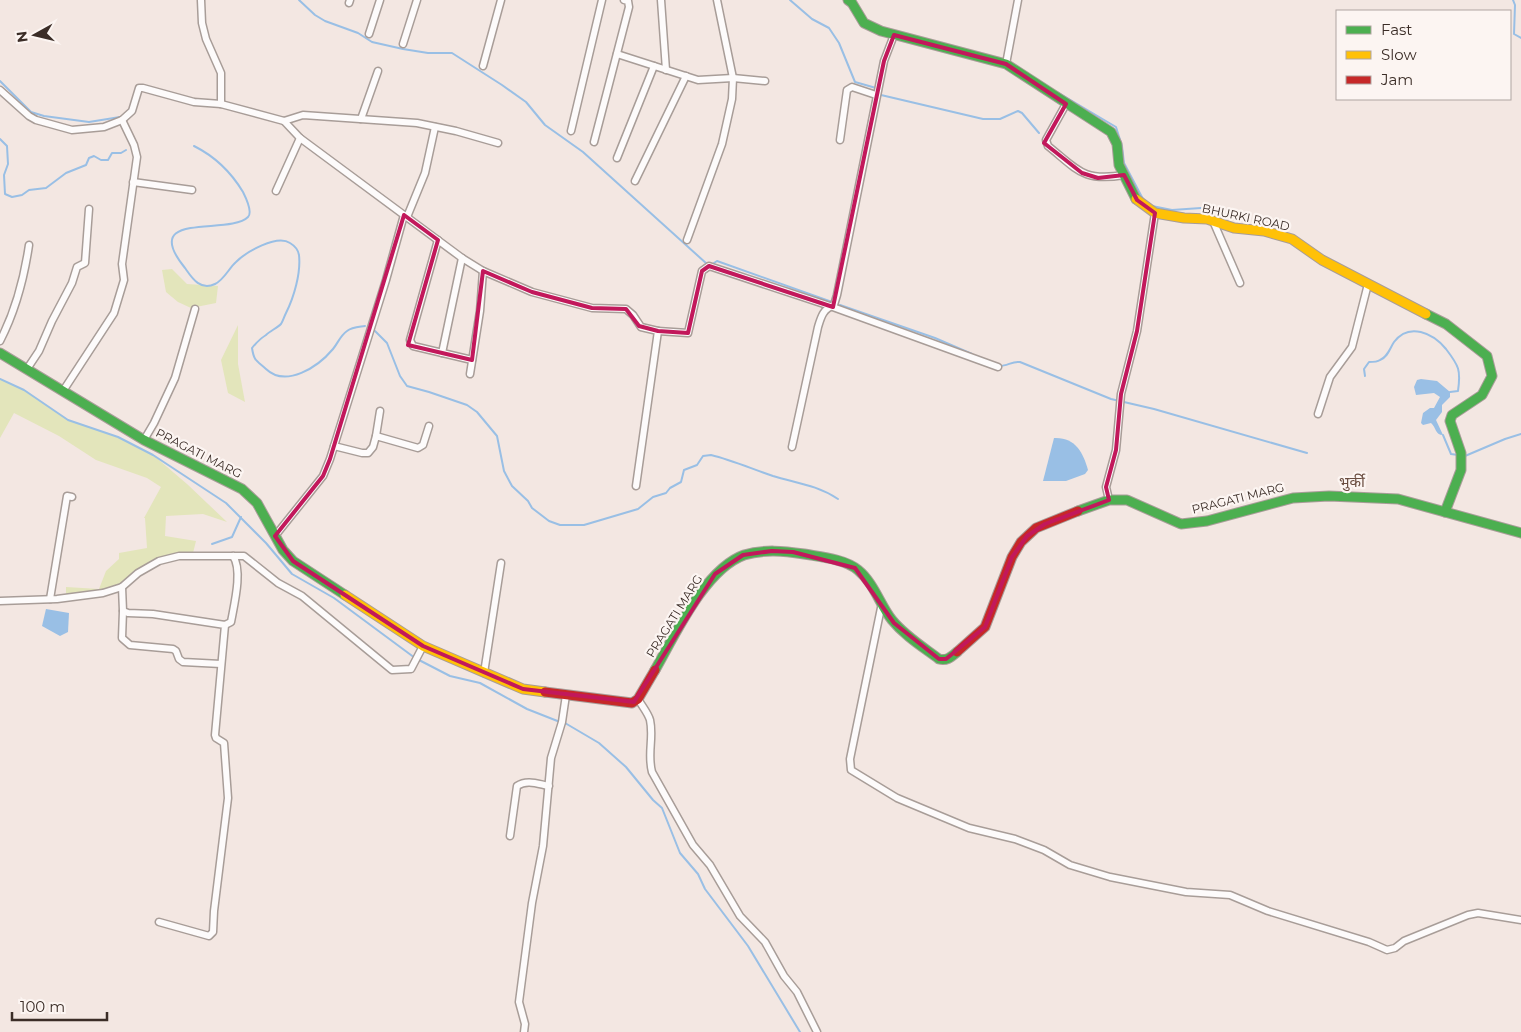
<svg xmlns="http://www.w3.org/2000/svg" width="1521" height="1032" viewBox="0 0 1521 1032" font-family="Montserrat,'Noto Sans Devanagari',sans-serif">
<style>
.green{fill:#e3e5bb}
.water{fill:#99bfe5}
.lines{fill:none;stroke-linecap:round;stroke-linejoin:round}
.stream{stroke:#99bfe5;stroke-width:2}
.street-casing{stroke:#a89d98;stroke-width:9}
.fast-casing{stroke:#a89d98;stroke-width:11}
.slow-casing{stroke:#a89d98;stroke-width:11}
.jam-casing{stroke:#a89d98;stroke-width:11}
.street{stroke:#fdfbfb;stroke-width:6}
.fast{stroke:#4caf50;stroke-width:9}
.slow{stroke:#ffc107;stroke-width:9}
.jam{stroke:#c62828;stroke-width:9}
.marked{fill:none;stroke:#c2185b;stroke-width:4;stroke-linejoin:round}
.labels{text-anchor:middle;dominant-baseline:central;stroke-width:4.5;stroke-linejoin:round;paint-order:stroke}
.street-label{font-size:12px;fill:#3b2d27;stroke:#fcf5f2}
.quarter-label{font-size:15px;fill:#6a4d40;stroke:#fcf5f2}
</style>
<rect width="100%" height="100%" fill="#f3e7e2"/>
<g class="green">
<polygon points="172,269 187,284 218,286 216,303 191,308 178,302 166,292 162,270"/>
<polygon points="238,325 238,364 245,402 228,393 221,360"/>
<polygon points="0,379 24,390 68,420 118,437 153,455 187,484 227,522 203,514 166,516 165,536 196,541 192,557 159,561 122,587 103,593 66,595 66,587 99,589 106,571 119,559 119,553 147,548 145,518 144,518 161,487 147,478 96,460 59,436 14,413 0,438"/>
</g>
<g class="water">
<path d="M1421,379l16,2 13,11v5l-8,8v7l-6,8 7,15c-8,0 -7,-8 -12,-12l-8,2 -2,-2 2,-10 7,-5h4l6,-11 -6,-4 -18,2 -2,-8 3,-7z"/>
<path d="M1054,438c21,-1 29,14 34,32l-3,4 -19,7h-23z"/>
<polygon points="46,609 69,613 68,632 60,636 42,626"/>
</g>
<g class="lines">
<g class="stream">
<polyline points="299,0 315,15 325,21 358,33 372,42 403,49 428,53 452,53 502,85 526,102 545,125 583,152 707,264"/>
<polyline points="790,0 812,19 829,28 839,43 855,82 876,88"/>
<polyline points="1513,0 1515,5 1514,34 1521,38"/>
<polyline points="0,81 31,112 44,116 89,122 120,117"/>
<polyline points="1057,92 1116,127 1122,146 1124,163 1144,201"/>
<polyline points="881,95 983,119 1000,119 1018,111 1022,113 1039,133"/>
<polyline points="0,139 7,146 8,164 4,175 5,194 12,197 22,195 29,190 46,188 66,173 86,165 89,158 94,156 101,160 108,160 112,153 121,153 126,150"/>
<path d="M194,146c20,10 37,26 49,46 3,6 10,20 5,25 -19,19 -110,-7 -63,51 7,10 15,23 30,16 9,-4 14,-16 21,-22 10,-10 41,-28 54,-19 5,3 8,6 9,12 2,18 -5,42 -13,58 -2,4 -3,8 -5,11 -4,4 -11,7 -15,11 -5,3 -10,8 -14,13 2,13 4,12 14,21 20,19 52,-2 67,-20 5,-6 7,-13 14,-18 5,-4 12,-4 18,-5"/>
<polyline points="1152,206 1172,210 1201,208"/>
<polyline points="711,265 717,261 832,302"/>
<polyline points="840,305 935,338 972,354"/>
<path d="M375,331l12,12 13,33 7,10 22,6 38,13 10,7 20,24 7,35 8,15 16,15 4,7 17,13 11,4h24l54,-16 15,-12 13,-4 4,-5 11,-6 3,-12 13,-5 6,-9 8,-1c21,5 41,14 62,21 23,7 44,9 65,23"/>
<path d="M1000,366c7,0 13,-5 20,-4l91,37 43,10 153,44"/>
<path d="M1365,376l-1,-7 5,-7c3,0 8,0 11,-2 8,-3 10,-12 14,-18 15,-20 39,-9 52,7 13,17 15,21 12,42l-8,1"/>
<polyline points="0,379 24,390 68,420 118,437 153,455 226,503 266,543 292,574 334,598 415,658"/>
<polyline points="1443,435 1451,454 1458,455"/>
<polyline points="1465,456 1505,439 1521,434"/>
<polyline points="212,544 232,537 241,517"/>
<polyline points="419,660 450,676 480,683 527,709 560,722"/>
<polyline points="565,723 599,743 626,767 653,800 662,808 680,853 698,874 705,889 748,946 800,1032"/>
</g>
<g class="street-casing">
<g id="street">
<polyline points="201,0 202,23 206,39 221,73 221,104"/>
<polyline points="661,0 666,70"/>
<polyline points="349,3 350,0"/>
<polyline points="369,34 380,0"/>
<polyline points="403,44 417,0"/>
<polyline points="617,54 698,80 733,78 765,81"/>
<polyline points="1006,64 1018,0"/>
<polyline points="483,66 501,0"/>
<polyline points="0,90 29,116 36,120 72,130 104,127 122,120 132,111 139,88 143,88 194,102 221,104 284,121"/>
<path d="M1066,104l-20,36 2,6c30,24 35,36 76,29"/>
<polyline points="361,119 378,71"/>
<polyline points="571,131 602,0"/>
<polyline points="840,140 847,90 852,87 876,95"/>
<polyline points="594,142 629,7 628,1 624,0"/>
<polyline points="498,143 456,131 417,123 303,115 284,121 300,138 462,258 483,271 532,292 592,308 626,309 633,315 641,327 658,331 636,486"/>
<polyline points="617,158 654,66"/>
<polyline points="635,181 686,76"/>
<polyline points="133,182 192,190"/>
<polyline points="276,191 300,138"/>
<polyline points="407,217 425,173 435,127"/>
<polyline points="1213,221 1240,283"/>
<polyline points="438,240 410,340 413,346 472,360"/>
<polyline points="687,240 722,144 732,99 733,78 717,0"/>
<polyline points="658,331 688,333 702,271 709,266 830,306 998,367"/>
<path d="M0,341c16,-31 24,-62 29,-96"/>
<polyline points="442,353 462,258"/>
<polyline points="27,369 39,351 52,321 72,283 77,267 85,263 89,209"/>
<polyline points="470,374 480,311 483,271"/>
<polyline points="63,391 114,313 124,280 122,264 137,157 134,145 122,120"/>
<polyline points="1318,414 1330,377 1352,347 1368,284"/>
<polyline points="376,436 380,411"/>
<polyline points="144,440 154,423 175,378 195,309"/>
<polyline points="334,446 362,453 368,453 373,447 376,436 418,448 423,445 429,426"/>
<path d="M792,447l26,-120c3,-10 5,-18 16,-22l3,-10 47,-234 10,-26"/>
<polyline points="1109,500 1106,487 1116,450 1121,394 1137,331 1155,213"/>
<polyline points="275,536 323,476 330,459 386,280 404,215"/>
<polyline points="122,587 123,611 128,613 153,614 225,625 215,735 216,738 224,743 228,798 214,911 213,932 209,936 159,922"/>
<polyline points="50,599 67,496 72,497"/>
<polyline points="0,601 57,599 103,593 122,587 138,573 159,561 179,556 244,556 278,583 302,596 392,670 411,669 423,646"/>
<polyline points="882,603 850,759 851,770 897,798 969,828 1015,839 1044,850 1070,865 1110,877 1186,892 1230,895 1268,911 1369,942 1387,950 1395,948 1404,941 1468,915 1478,913 1521,920"/>
<polyline points="123,611 122,638 130,645 173,649 176,651 179,659 183,662 221,664"/>
<path d="M225,625l6,-3c3,-17 12,-52 2,-66"/>
<polyline points="484,673 501,563"/>
<path d="M638,699c4,7 10,14 12,21 4,18 -3,33 2,52l41,73 17,20 30,51 25,26 19,34 13,16 20,40"/>
<path d="M510,836l7,-50c10,-7 21,-2 32,0"/>
<polyline points="524,1032 525,1024 519,1002 532,903 543,846 551,758 562,722 566,695"/>
</g>
</g>
<g class="fast-casing">
<g id="fast">
<polyline points="848,0 852,3 864,23 881,31 1006,64 1111,132 1117,144 1119,165 1136,199"/>
<polyline points="1426,314 1446,324 1487,356 1492,376 1482,395 1452,415 1450,421 1461,453 1461,470 1445,512"/>
<polyline points="0,353 144,440 242,489 257,503 283,550 293,561 345,595"/>
<polyline points="1078,511 1109,500 1127,500 1181,524 1207,521 1293,498 1329,496 1398,499 1521,533"/>
<path d="M655,670c20,-35 50,-101 89,-115 20,-6 40,-4 60,-1 17,3 41,5 54,16 16,13 22,35 34,50 13,16 31,27 47,39 8,2 12,-2 18,-7"/>
</g>
</g>
<g class="slow-casing">
<g id="slow">
<polyline points="1136,199 1155,213 1184,218 1207,219 1234,228 1264,231 1292,239 1322,260 1426,314"/>
<polyline points="345,595 423,646 523,689 545,692"/>
</g>
</g>
<g class="jam-casing">
<g id="jam">
<polyline points="957,652 985,627 1012,557 1021,542 1036,528 1078,511"/>
<polyline points="545,692 632,703 638,699 655,670"/>
</g>
</g>
<use href="#street" class="street"/>
<use href="#fast" class="fast"/>
<use href="#slow" class="slow"/>
<use href="#jam" class="jam"/>
</g>
<path class="marked" d="M894,35l112,29 60,40 -22,39 38,30 16,5 26,-3 13,25 18,13 -18,118 -16,63 -5,56 -10,37 3,13 -64,24 -18,12 -15,21 -27,70 -39,32h-7l-45,-36 -39,-55 -62,-16 -21,-1 -29,4 -28,19 -81,128 -111,-13 -100,-43 -130,-85 -18,-25 48,-60 7,-17 74,-244 34,25 -30,105 64,15 11,-89 49,21 60,16 34,1 13,17 19,5 30,2 14,-62 7,-5 124,41 51,-246z"/>
<g class="labels">
<g class="street-label">
<text transform="translate(1246 217) rotate(12)">BHURKI ROAD</text>
<text transform="translate(199 453) rotate(27)">PRAGATI MARG</text>
<text transform="translate(1238 498) rotate(-14)">PRAGATI MARG</text>
<text transform="translate(674 616) rotate(-58)">PRAGATI MARG</text>
</g>
<g class="quarter-label">
<text x="1352" y="481">भुर्की</text>
</g>
</g>
<rect x="1336" y="10" width="175" height="90" fill="#fcf5f2" stroke="#afa5a1"/>
<rect x="1346" y="26" width="25" height="8" fill="#4caf50" stroke="#afa5a1"/>
<text x="1381" y="35" font-size="15" fill="#3b2d27">Fast</text>
<rect x="1346" y="51" width="25" height="8" fill="#ffc107" stroke="#afa5a1"/>
<text x="1381" y="60" font-size="15" fill="#3b2d27">Slow</text>
<rect x="1346" y="76" width="25" height="8" fill="#c62828" stroke="#afa5a1"/>
<text x="1381" y="85" font-size="15" fill="#3b2d27">Jam</text>
<g transform="translate(35 35) rotate(262)" stroke="#fcf5f2" stroke-width="4" paint-order="stroke">
<path d="M0-4L9 19L0 12L-9 19Z" fill="#3b2d27"/>
<text y="-8" font-size="14" font-weight="bold" text-anchor="middle" fill="#3b2d27">N</text>
</g>
<path d="M12 1012v8h95v-8" fill="none" stroke="#3b2d27" stroke-width="2.5"/>
<text x="20" y="1012" font-size="15" fill="#3b2d27" stroke="#fcf5f2" stroke-width="4" paint-order="stroke">100 m</text>
</svg>
